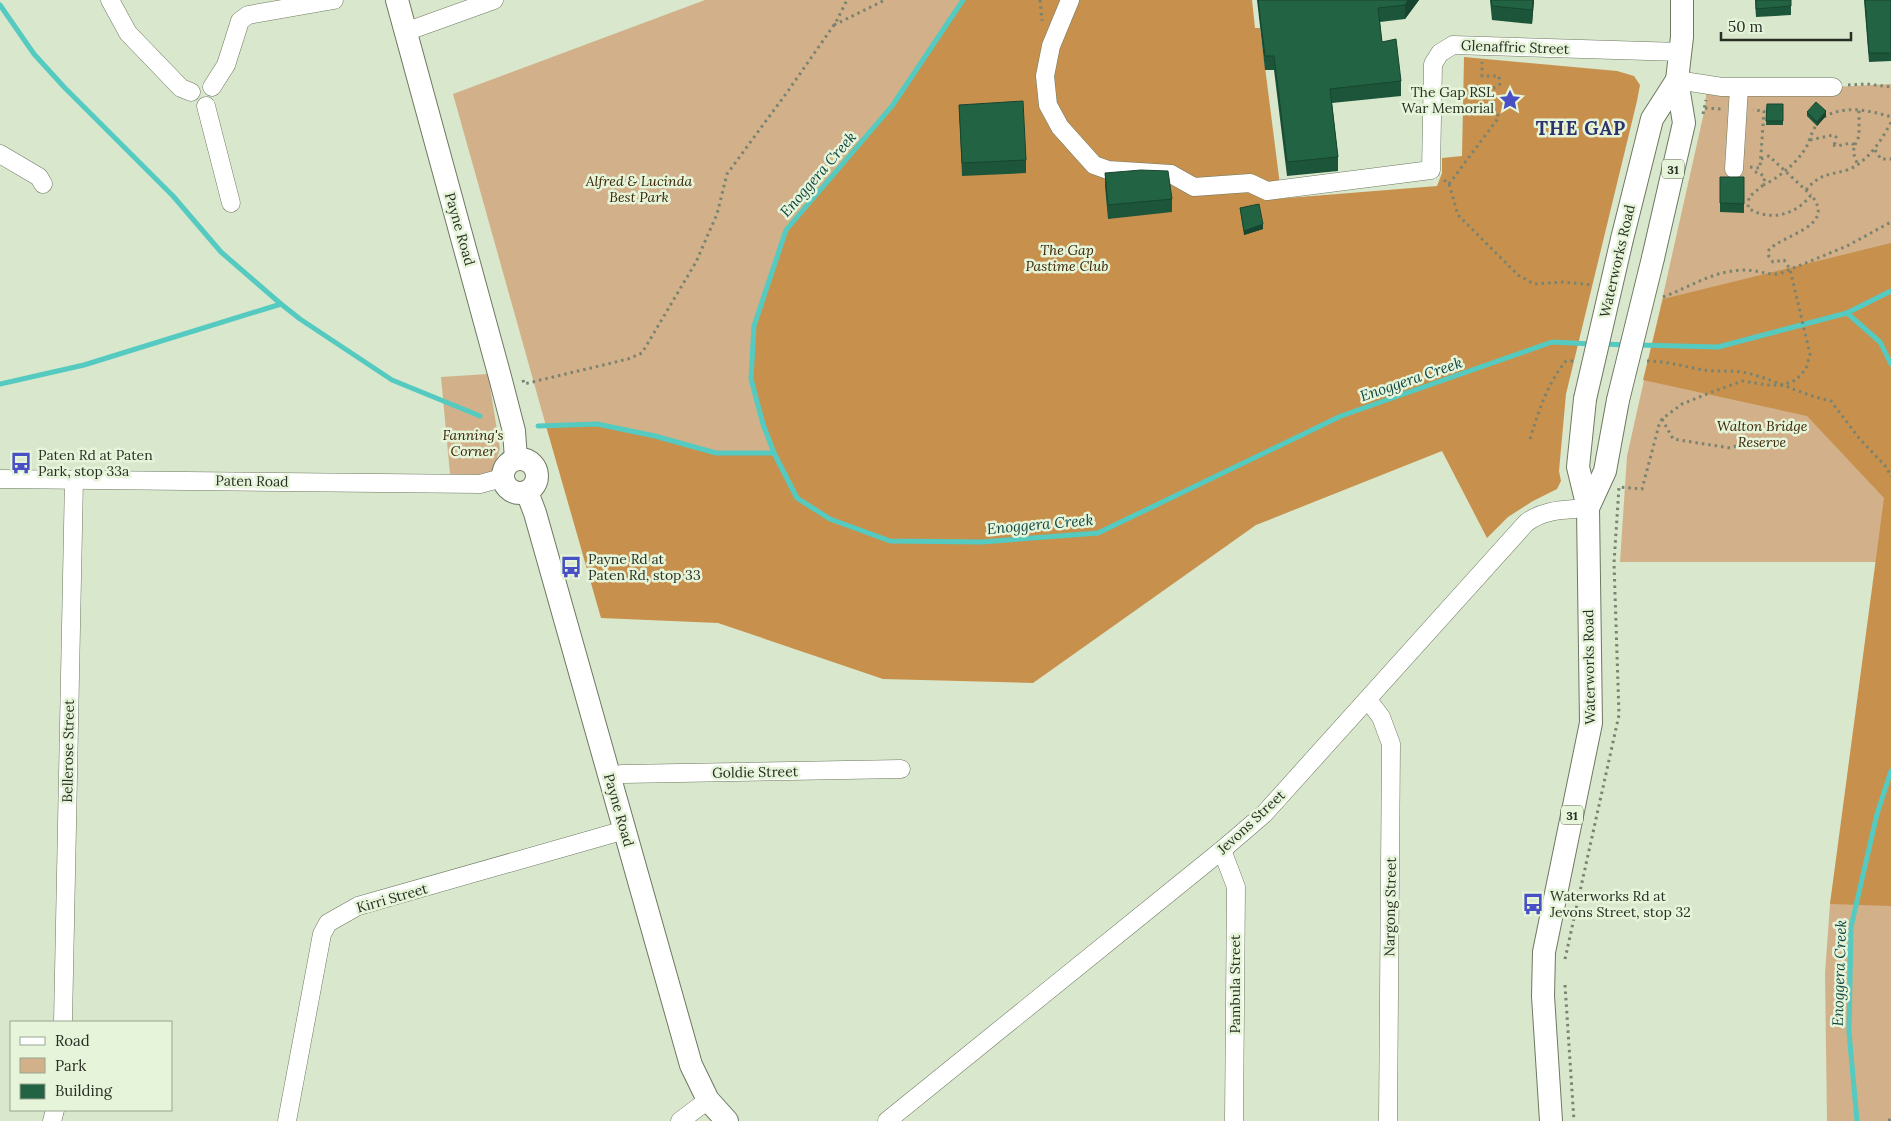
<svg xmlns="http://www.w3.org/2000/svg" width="1891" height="1121" viewBox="0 0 1891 1121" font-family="Lora,serif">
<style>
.green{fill:#d2b18a}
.forest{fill:#c7914d}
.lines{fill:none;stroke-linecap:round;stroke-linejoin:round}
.stream{stroke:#54cac0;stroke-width:5}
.minor-casing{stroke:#6d7961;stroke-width:19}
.major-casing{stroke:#6d7961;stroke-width:24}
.path{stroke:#798370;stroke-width:3;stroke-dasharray:2.5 4;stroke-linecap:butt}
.minor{stroke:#fff;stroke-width:18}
.major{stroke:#fff;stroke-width:22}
.major-bridge-casing{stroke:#6d7961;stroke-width:24;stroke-linecap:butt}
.major-bridge{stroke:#fff;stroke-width:22}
.wall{fill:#1d553a}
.shaded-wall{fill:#18452f}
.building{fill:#226343;stroke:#18452f}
.labels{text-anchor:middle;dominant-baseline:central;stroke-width:5;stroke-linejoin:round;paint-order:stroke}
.shield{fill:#e6f4d9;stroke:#61695a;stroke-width:1}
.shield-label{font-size:12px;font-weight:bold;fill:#282e23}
.street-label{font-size:14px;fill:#282e23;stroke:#e6f4d9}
.poi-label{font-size:14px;fill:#282e23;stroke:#e6f4d9;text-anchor:start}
.park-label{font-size:14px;font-style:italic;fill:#3a2405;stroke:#e6f4d9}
.water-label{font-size:15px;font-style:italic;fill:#104642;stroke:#e6f4d9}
.district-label{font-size:19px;font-weight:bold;letter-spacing:1px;fill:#2c326d;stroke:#e6f4d9}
</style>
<rect width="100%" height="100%" fill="#d9e7cc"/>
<g class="green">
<polygon points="705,0 963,0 892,106 754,326 751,379 763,424 774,453 716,453 655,436 597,424 546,426 453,94"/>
<polygon points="1891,84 1891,562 1620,562 1627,456 1705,108 1707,85 1833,87"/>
<polygon points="488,374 500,449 491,475 450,474 441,377"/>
<polygon points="1891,704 1891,1121 1827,1121 1825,973 1830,904 1836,864"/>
</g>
<g class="forest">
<polygon points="963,0 1252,0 1255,28 1260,28 1280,185 1275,199 1437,186 1442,173 1442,158 1462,156 1464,57 1617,71 1634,76 1640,85 1637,101 1566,394 1559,471 1561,481 1557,489 1533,501 1508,517 1487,538 1442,451 1256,525 1033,683 883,679 718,623 601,618 546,426 597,424 655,436 716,453 774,453 763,424 751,379 754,326 786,230 892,106"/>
<polygon points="1891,243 1891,906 1830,904 1884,498 1807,416 1643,380 1663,299"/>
</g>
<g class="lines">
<g class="stream">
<polyline points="963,0 892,106 786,230 754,326 751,379 763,424 774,453 797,498 830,519 890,541 982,542 1098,533 1341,416 1552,342 1592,344"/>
<polyline points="0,5 34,54 64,87 173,196 221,252 281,304 300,319 392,380 480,416"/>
<polyline points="1847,313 1891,291"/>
<polyline points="1603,344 1627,345"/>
<polyline points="1638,345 1718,347 1847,313 1880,342 1891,364"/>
<polyline points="0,384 84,365 281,304"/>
<polyline points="538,426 597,424 655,436 716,453 774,453"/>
<polyline points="1857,1121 1849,1032 1851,927 1877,814 1891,771"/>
</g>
<g class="minor-casing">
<g id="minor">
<polyline points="110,0 128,33 181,88 191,92"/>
<polyline points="1070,0 1051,46 1045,76 1048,105 1060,127 1094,165 1108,170 1171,174 1194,187 1250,183 1267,191 1431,170 1433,64 1440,53 1453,45 1681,52"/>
<polyline points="405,32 494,0"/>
<polyline points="1677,80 1722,87 1833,87"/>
<polyline points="212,87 226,65 240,21 248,15 334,0"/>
<polyline points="206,106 231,203"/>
<polyline points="0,154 39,177 43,184"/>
<polyline points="1734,169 1739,88"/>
<polyline points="0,479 480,484 502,478"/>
<polyline points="1368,700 1381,717 1391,744 1388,1121"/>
<polyline points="610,776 623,774 901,769"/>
<polyline points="1222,850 1236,887 1234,1121"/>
<polyline points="63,1022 74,479"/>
<polyline points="52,1121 55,1110"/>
<polyline points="287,1121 322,934 328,923 358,906 625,830"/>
<polyline points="680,1121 708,1100"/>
<path d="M887,1121l335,-271 42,-36 262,-291c18,-14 39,-13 62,-15"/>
</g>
</g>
<g class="major-casing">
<g id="major">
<polyline points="397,0 500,377 514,431 516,459"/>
<polyline points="1622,239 1652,119 1677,80"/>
<polyline points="1653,258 1684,123 1677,80 1682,37 1682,0"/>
<circle cx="520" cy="476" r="17"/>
<polyline points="527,492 535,513 691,1065 708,1100 727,1121"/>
<polyline points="1588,508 1605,471 1618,400"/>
<polyline points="1551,1121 1543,996 1544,952 1591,723 1588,508 1578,467 1585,399"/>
</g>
</g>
<g class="path">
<polyline points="1040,0 1042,21"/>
<polyline points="834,25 885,0"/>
<polyline points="1848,85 1867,84 1891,87"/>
<polyline points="1705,108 1721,109"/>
<polyline points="1703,114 1706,100"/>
<path d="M1824,117c21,-12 45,-7 67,0"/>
<polyline points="1810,140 1833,135 1836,137 1835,143 1831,147"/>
<polyline points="1833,145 1837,146 1851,143 1855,145 1853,152 1857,163"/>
<polyline points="1855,145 1859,136 1859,110"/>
<polyline points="1875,150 1881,159 1891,159"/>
<polyline points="1761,159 1769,156 1811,195"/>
<polyline points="1750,167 1760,168 1764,111 1753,110"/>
<polyline points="1444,180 1449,184 1458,215 1518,275 1534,284 1563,282 1593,285"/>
<polyline points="1449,184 1499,117 1490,102 1489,91 1500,84 1499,76 1482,76 1482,62"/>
<path d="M1763,185c14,-6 31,-20 40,-33 7,-8 7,-20 15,-29"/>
<path d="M1806,190c15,-17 20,-14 41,-20 20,-7 35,-30 44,-48"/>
<path d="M1663,297c27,-10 48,-25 78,-27 14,-1 24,5 38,4l68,-28 44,-24"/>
<path d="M1647,361c20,0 38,6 57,9 14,2 29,0 43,3 29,7 55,22 84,28l28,37 28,30 4,9"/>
<polyline points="523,380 524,384 628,359 642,353 696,262 717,214 727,174 788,91 836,22 847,0"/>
<polyline points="1662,419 1673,439 1730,448 1755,440"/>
<path d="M1530,439c9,-29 17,-55 36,-78h7"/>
<path d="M1565,959l54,-244 -5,-152 5,-76 23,2 17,-64 3,-6 20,-15 25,-10 35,-13 26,4h15l13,-5 10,-11 4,-15 -20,-85 -6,-9 -11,2 -4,-5 -1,-6c14,-17 70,-24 43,-56 -15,20 -41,27 -63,13l1,-11 13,-11 3,-8 -5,-5 -9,-2"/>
<polyline points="1565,985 1574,1121"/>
<polyline points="1889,1121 1891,1115"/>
</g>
<use href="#minor" class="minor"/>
<use href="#major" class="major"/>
<g class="major-bridge-casing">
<g id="major-bridge">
<polyline points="1585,399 1622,239"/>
<polyline points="1618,400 1653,258"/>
</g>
</g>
<use href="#major-bridge" class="major-bridge"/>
</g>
<g class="wall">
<polygon points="1257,0 1419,0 1405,19 1380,22 1382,42 1401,81 1401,96 1332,103 1338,157 1338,171 1287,176 1274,70 1265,70"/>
<polygon points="1490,0 1534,0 1532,24 1492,20"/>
<polygon points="1755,0 1791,0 1791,15 1756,17"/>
<polygon points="1864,0 1891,0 1891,61 1869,62"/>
<polygon points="1767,104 1783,104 1783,125 1766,125"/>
<polygon points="959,105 1026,160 1026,173 962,176"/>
<polygon points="1807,112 1826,116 1817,126 1807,116"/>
<polygon points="1105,173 1172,199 1172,212 1108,219 1105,186"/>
<polygon points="1720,177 1744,177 1744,213 1720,212"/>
<polygon points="1240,208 1263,229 1244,235"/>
</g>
<g class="shaded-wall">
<polygon points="1408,0 1419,0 1405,19 1405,5"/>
<polygon points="1533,0 1534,0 1532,24 1532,10"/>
<polygon points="1826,111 1826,116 1817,126 1817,122"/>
<polygon points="1263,224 1263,229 1244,235 1244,231"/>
</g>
<g class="building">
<polygon points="1258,0 1408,0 1405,5 1378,8 1382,42 1396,39 1401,81 1330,89 1338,157 1287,162 1274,56 1265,56"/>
<polygon points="1491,0 1533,0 1532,10 1492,6"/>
<polygon points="1756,0 1791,0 1791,6 1756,9"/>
<polygon points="1865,0 1891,0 1891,53 1869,53"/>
<polygon points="1023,101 1026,160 962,163 959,105"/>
<polygon points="1816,102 1826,111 1817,122 1807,112"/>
<polygon points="1767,104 1783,104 1783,121 1766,121"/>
<polygon points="1141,170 1168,171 1172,199 1108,205 1105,173"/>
<polygon points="1720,177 1744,177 1744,204 1720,203"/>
<polygon points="1259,204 1263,224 1244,231 1240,208"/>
</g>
<defs>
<g id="sight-bare" transform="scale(1.725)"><path d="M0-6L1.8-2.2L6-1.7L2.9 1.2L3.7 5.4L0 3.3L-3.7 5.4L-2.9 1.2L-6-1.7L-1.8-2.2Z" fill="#4950c5" stroke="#e6f4d9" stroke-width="2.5" paint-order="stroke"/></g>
<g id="bus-bare" transform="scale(1.725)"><path d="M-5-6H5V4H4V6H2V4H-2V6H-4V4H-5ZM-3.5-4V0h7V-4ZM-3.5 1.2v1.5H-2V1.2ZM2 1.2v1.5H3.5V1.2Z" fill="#4950c5" stroke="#e6f4d9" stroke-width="2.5" paint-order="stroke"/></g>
</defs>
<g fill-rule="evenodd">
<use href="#sight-bare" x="1510" y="100"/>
<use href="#bus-bare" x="21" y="463"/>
<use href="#bus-bare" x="571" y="567"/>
<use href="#bus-bare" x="1533" y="904"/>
</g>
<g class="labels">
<g class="shield">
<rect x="1662" y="159.5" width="22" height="19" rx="4"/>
<rect x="1561" y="805.5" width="22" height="19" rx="4"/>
</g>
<g class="shield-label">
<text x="1673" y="169">31</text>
<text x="1572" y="815">31</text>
</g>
<g class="street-label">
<text transform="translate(1515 47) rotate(2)">Glenaffric Street</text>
<text transform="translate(460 229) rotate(74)">Payne Road</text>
<text transform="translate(1617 261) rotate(-77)">Waterworks Road</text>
<text transform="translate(252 481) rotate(1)">Paten Road</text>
<text transform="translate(1589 667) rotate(-91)">Waterworks Road</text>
<text transform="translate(68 751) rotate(-89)">Bellerose Street</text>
<text transform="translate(755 772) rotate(-1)">Goldie Street</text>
<text transform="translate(619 810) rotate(74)">Payne Road</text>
<text transform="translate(1251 822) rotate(-43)">Jevons Street</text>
<text transform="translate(392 898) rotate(-16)">Kirri Street</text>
<text transform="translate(1390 907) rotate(-89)">Nargong Street</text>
<text transform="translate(1235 984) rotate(-90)">Pambula Street</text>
</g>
<g class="poi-label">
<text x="1494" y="92" text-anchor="end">The Gap RSL<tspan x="1494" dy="16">War Memorial</tspan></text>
<text x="38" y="455">Paten Rd at Paten<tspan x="38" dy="16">Park, stop 33a</tspan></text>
<text x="588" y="559">Payne Rd at<tspan x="588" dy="16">Paten Rd, stop 33</tspan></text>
<text x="1550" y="896">Waterworks Rd at<tspan x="1550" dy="16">Jevons Street, stop 32</tspan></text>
</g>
<g class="park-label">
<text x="639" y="181">Alfred &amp; Lucinda<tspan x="639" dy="16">Best Park</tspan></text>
<text x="1067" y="250">The Gap<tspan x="1067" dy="16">Pastime Club</tspan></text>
<text x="1762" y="426">Walton Bridge<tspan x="1762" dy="16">Reserve</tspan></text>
<text x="473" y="435">Fanning's<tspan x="473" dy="16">Corner</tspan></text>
</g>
<g class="water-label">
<text transform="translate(818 174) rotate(-49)">Enoggera Creek</text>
<text transform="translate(1411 379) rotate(-19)">Enoggera Creek</text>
<text transform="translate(1040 524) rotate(-5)">Enoggera Creek</text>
<text transform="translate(1839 973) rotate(-88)">Enoggera Creek</text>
</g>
<g class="district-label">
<text x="1581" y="128">THE GAP</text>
</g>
</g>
<rect x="10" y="1021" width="162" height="90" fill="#e6f4d9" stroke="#9aa590"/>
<rect x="20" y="1037" width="25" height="8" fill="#ffffff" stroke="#9aa590"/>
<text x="55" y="1046" font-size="15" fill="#282e23">Road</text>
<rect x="20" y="1058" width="25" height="15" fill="#d2b18a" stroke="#9aa590"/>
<text x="55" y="1071" font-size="15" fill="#282e23">Park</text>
<rect x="20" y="1084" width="25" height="15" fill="#226343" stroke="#9aa590"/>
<text x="55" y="1096" font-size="15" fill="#282e23">Building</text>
<path d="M1721 32v8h130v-8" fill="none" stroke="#282e23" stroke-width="2.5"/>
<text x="1728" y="32" font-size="15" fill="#282e23" stroke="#e6f4d9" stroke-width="4" paint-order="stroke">50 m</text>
</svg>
